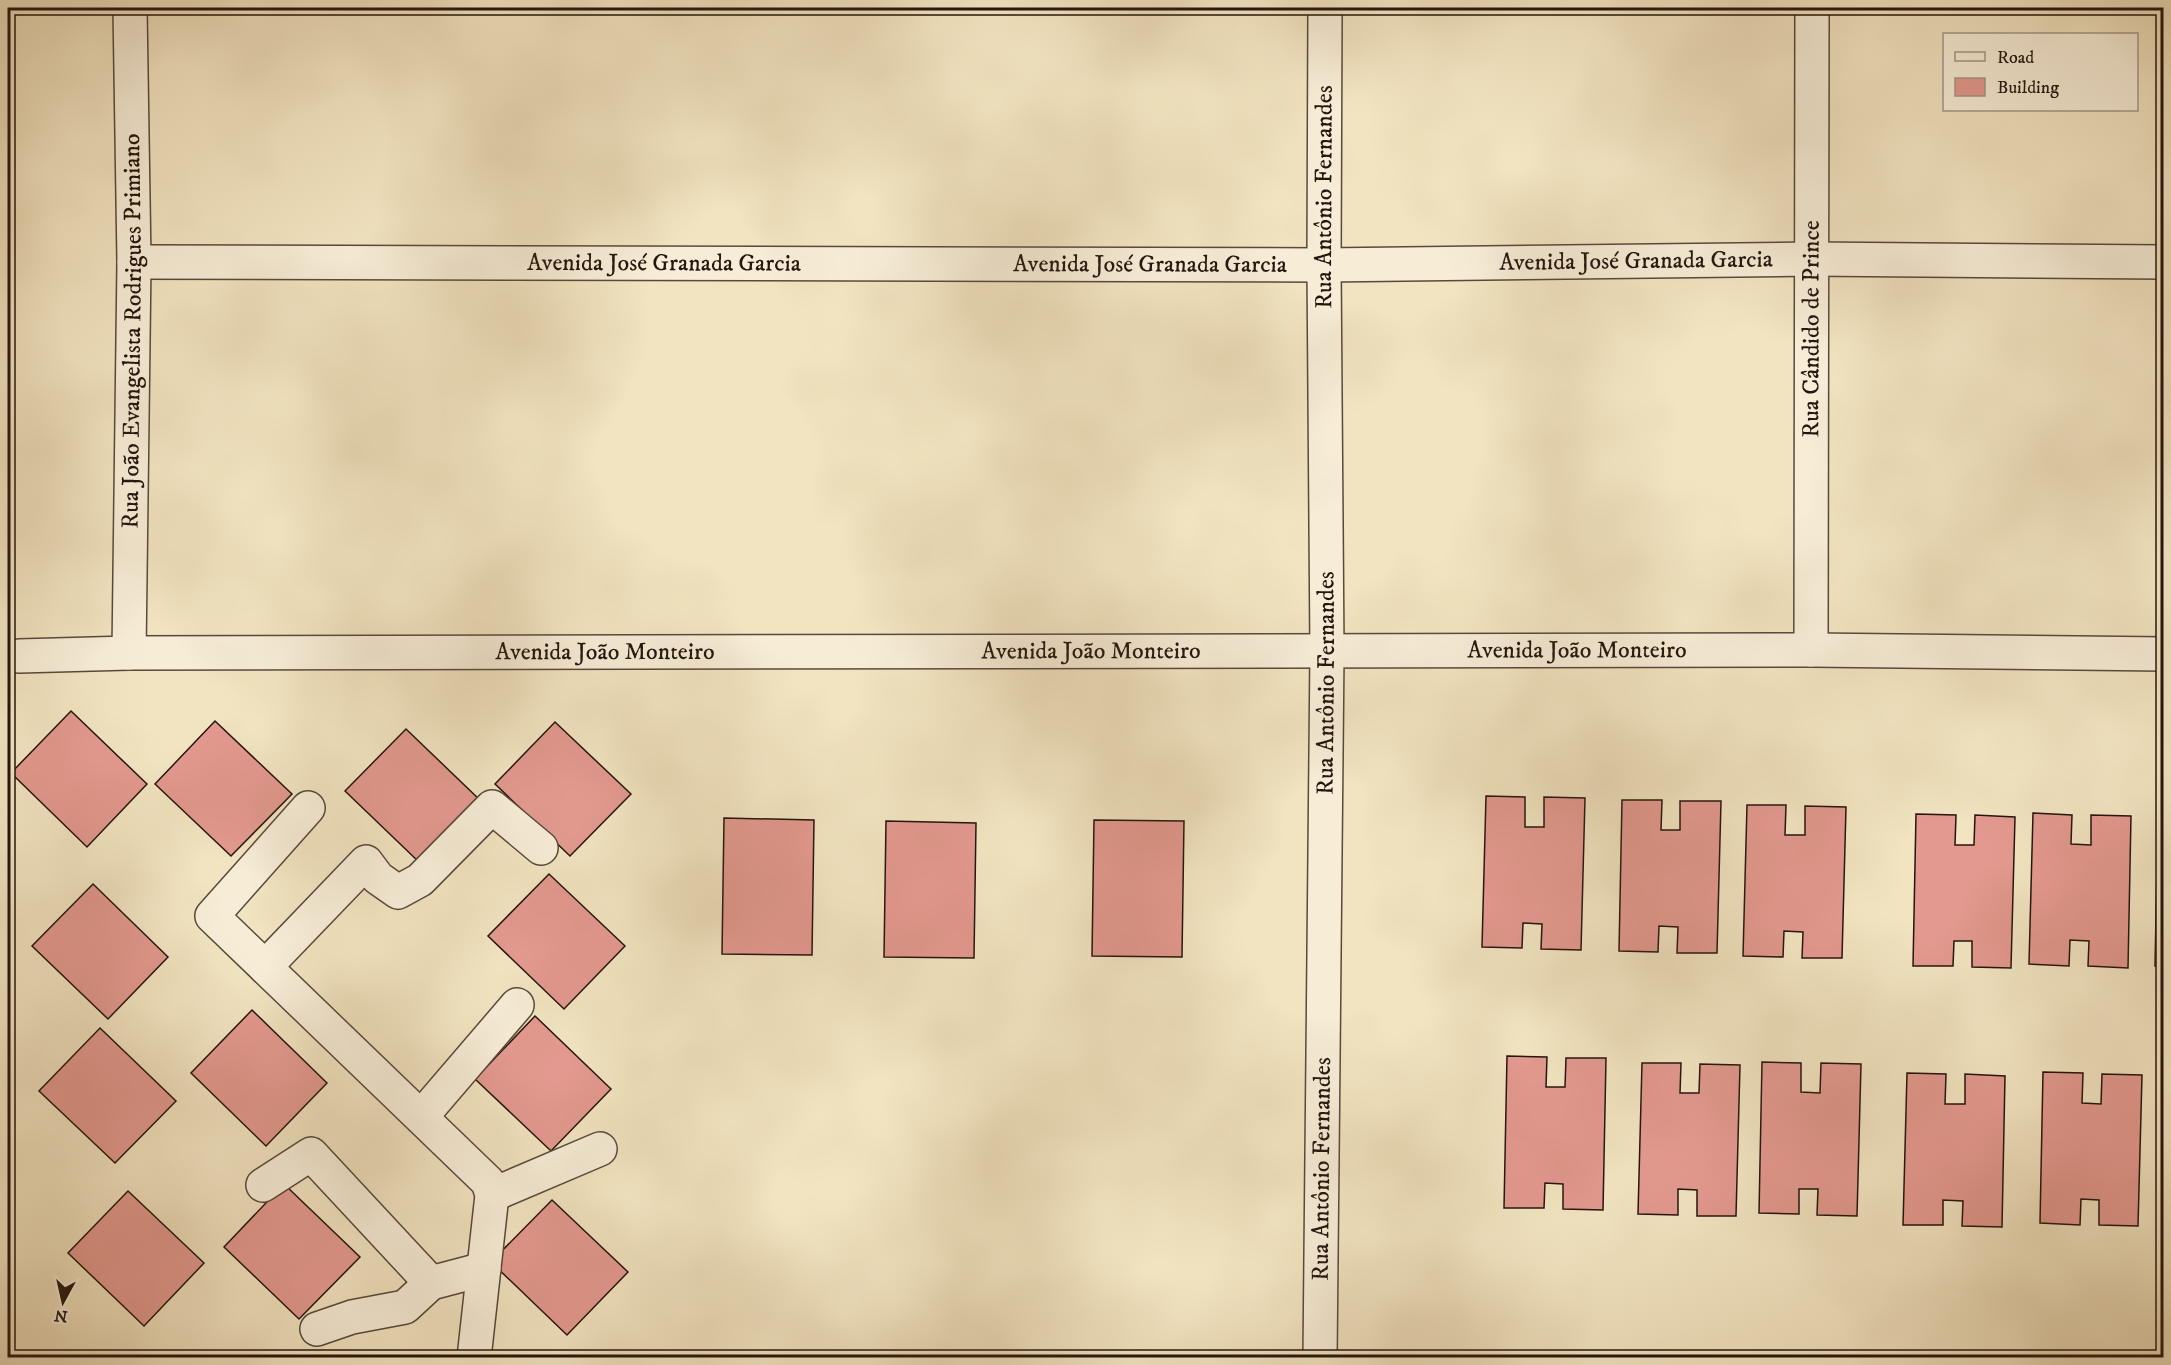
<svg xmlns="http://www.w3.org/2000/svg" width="2171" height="1365" viewBox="0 0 2171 1365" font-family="'IM FELL DW Pica',serif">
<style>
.building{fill:#e3998f;stroke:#24150e;stroke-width:1.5}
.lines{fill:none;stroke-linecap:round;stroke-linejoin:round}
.minor-casing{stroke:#58493b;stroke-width:36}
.minor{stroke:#f7edd7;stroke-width:33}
.labels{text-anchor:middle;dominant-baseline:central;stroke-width:4.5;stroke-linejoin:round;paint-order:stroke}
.street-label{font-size:24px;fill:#24150e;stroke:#f7edd7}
</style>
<rect width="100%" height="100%" fill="#f2e4c1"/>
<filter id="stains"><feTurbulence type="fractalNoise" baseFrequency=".00333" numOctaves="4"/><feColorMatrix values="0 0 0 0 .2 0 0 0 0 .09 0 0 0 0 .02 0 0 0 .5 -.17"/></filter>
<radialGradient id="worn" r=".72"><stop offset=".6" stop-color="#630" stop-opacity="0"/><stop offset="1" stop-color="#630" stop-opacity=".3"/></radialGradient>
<g class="building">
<polygon points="71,711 147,784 87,847 11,773"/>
<polygon points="215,721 292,794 231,856 155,784"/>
<polygon points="555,722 631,794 570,856 495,784"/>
<polygon points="406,729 482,802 421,864 345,791"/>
<polygon points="1486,796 1525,797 1525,827 1544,827 1544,797 1585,798 1581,950 1541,949 1542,924 1523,923 1522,948 1482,947"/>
<polygon points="1622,800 1662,800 1661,830 1680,830 1680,801 1721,801 1717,953 1677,953 1678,927 1659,926 1658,952 1619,951"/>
<polygon points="1747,805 1786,805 1785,835 1805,835 1805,806 1846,807 1842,958 1802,958 1803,932 1784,931 1783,957 1743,956"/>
<polygon points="2033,813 2072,815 2071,844 2091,845 2091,815 2131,816 2128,968 2088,966 2089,941 2070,940 2069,966 2029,964"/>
<polygon points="1916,814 1956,815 1955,845 1974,845 1975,815 2015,817 2011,968 1972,967 1972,941 1954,941 1953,966 1913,966"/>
<polygon points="2158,815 2164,816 2164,967 2155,966"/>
<polygon points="724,818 814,820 812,955 722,954"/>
<polygon points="1094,820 1184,821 1182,957 1092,956"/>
<polygon points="886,821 976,823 974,958 884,957"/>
<polygon points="549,874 625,946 564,1009 488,936"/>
<polygon points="93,884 168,957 108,1019 32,946"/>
<polygon points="252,1010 327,1083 266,1146 191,1073"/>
<polygon points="535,1016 611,1089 551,1151 475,1079"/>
<polygon points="100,1028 176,1101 115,1163 39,1091"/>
<polygon points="1507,1056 1547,1057 1546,1087 1565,1087 1566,1058 1606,1058 1603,1210 1563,1209 1563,1184 1545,1183 1544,1208 1504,1208"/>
<polygon points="1762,1062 1801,1063 1801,1092 1820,1093 1821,1063 1861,1064 1857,1216 1817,1215 1818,1189 1799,1189 1799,1214 1759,1213"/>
<polygon points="1642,1063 1681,1063 1680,1093 1699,1093 1700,1064 1740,1065 1736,1216 1697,1216 1697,1190 1678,1189 1678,1215 1638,1214"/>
<polygon points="2043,1072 2083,1073 2082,1103 2101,1104 2102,1074 2142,1075 2138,1226 2099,1225 2099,1200 2081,1199 2080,1225 2040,1223"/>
<polygon points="1907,1073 1946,1074 1945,1104 1965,1104 1965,1074 2005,1076 2002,1227 1962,1226 1963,1201 1943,1200 1943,1225 1903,1225"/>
<polygon points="284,1184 360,1257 299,1319 224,1247"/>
<polygon points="128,1191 204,1263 144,1326 68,1253"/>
<polygon points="552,1200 628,1272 567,1335 491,1262"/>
</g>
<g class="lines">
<g class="minor-casing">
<g id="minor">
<path id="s1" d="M134,262l1190,3 487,-6 353,3"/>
<path id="s2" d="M1811,650l1,-642"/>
<path id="s3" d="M129,653l5,-391 -4,-254"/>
<path id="s4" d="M19,656l110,-3 1682,-3 353,4"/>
<polyline points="308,808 212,916 488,1182 492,1195 474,1358"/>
<polyline points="265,967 366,862 378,878 398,892 420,880 492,807 541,848"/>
<polyline points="421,1117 517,1005"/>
<polyline points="263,1185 311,1154 431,1283"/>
<polyline points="492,1195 600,1149"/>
<polyline points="317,1329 352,1317 405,1307 431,1283 484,1269"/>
<path id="s5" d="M1320,1358l7,-706 -3,-387 1,-257"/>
</g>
</g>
<use href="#minor" class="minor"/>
</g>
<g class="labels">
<g class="street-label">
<text stroke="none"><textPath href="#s5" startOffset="1161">Rua Antônio Fernandes</textPath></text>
<text stroke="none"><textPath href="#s1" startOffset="1502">Avenida José Granada Garcia</textPath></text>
<text stroke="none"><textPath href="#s1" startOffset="530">Avenida José Granada Garcia</textPath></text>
<text stroke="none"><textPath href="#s1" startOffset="1016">Avenida José Granada Garcia</textPath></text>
<text stroke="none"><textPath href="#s2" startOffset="321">Rua Cândido de Prince</textPath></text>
<text stroke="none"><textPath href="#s3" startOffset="322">Rua João Evangelista Rodrigues Primiano</textPath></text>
<text stroke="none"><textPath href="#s4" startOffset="1558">Avenida João Monteiro</textPath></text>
<text stroke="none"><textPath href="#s4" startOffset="1072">Avenida João Monteiro</textPath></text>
<text stroke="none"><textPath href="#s4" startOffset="586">Avenida João Monteiro</textPath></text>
<text stroke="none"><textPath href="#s5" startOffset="675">Rua Antônio Fernandes</textPath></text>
<text stroke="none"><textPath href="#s5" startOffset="189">Rua Antônio Fernandes</textPath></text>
</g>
</g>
<rect width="2171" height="1365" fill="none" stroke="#f2e4c1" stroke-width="30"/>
<rect x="9" y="9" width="2153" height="1347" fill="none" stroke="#24150e" stroke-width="3"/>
<rect x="15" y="15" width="2141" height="1335" fill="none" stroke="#24150e" stroke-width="1.5"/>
<rect x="1943" y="33" width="195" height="78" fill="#f7edd7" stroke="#a39787" stroke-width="1.5"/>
<rect x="1955" y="52" width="30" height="9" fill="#f7edd7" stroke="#a39787" stroke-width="1.5"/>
<text x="1997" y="63" font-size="18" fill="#24150e">Road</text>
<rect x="1955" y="78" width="30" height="18" fill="#e3998f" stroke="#a39787" stroke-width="1.5"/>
<text x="1997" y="93" font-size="18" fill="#24150e">Building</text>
<g transform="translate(63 1302) rotate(188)" stroke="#f7edd7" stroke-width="4.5" paint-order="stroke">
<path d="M0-4.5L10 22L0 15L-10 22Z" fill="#24150e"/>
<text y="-9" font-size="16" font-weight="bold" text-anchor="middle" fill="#24150e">N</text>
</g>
<rect width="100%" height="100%" filter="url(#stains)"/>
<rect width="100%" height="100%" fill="url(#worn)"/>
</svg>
